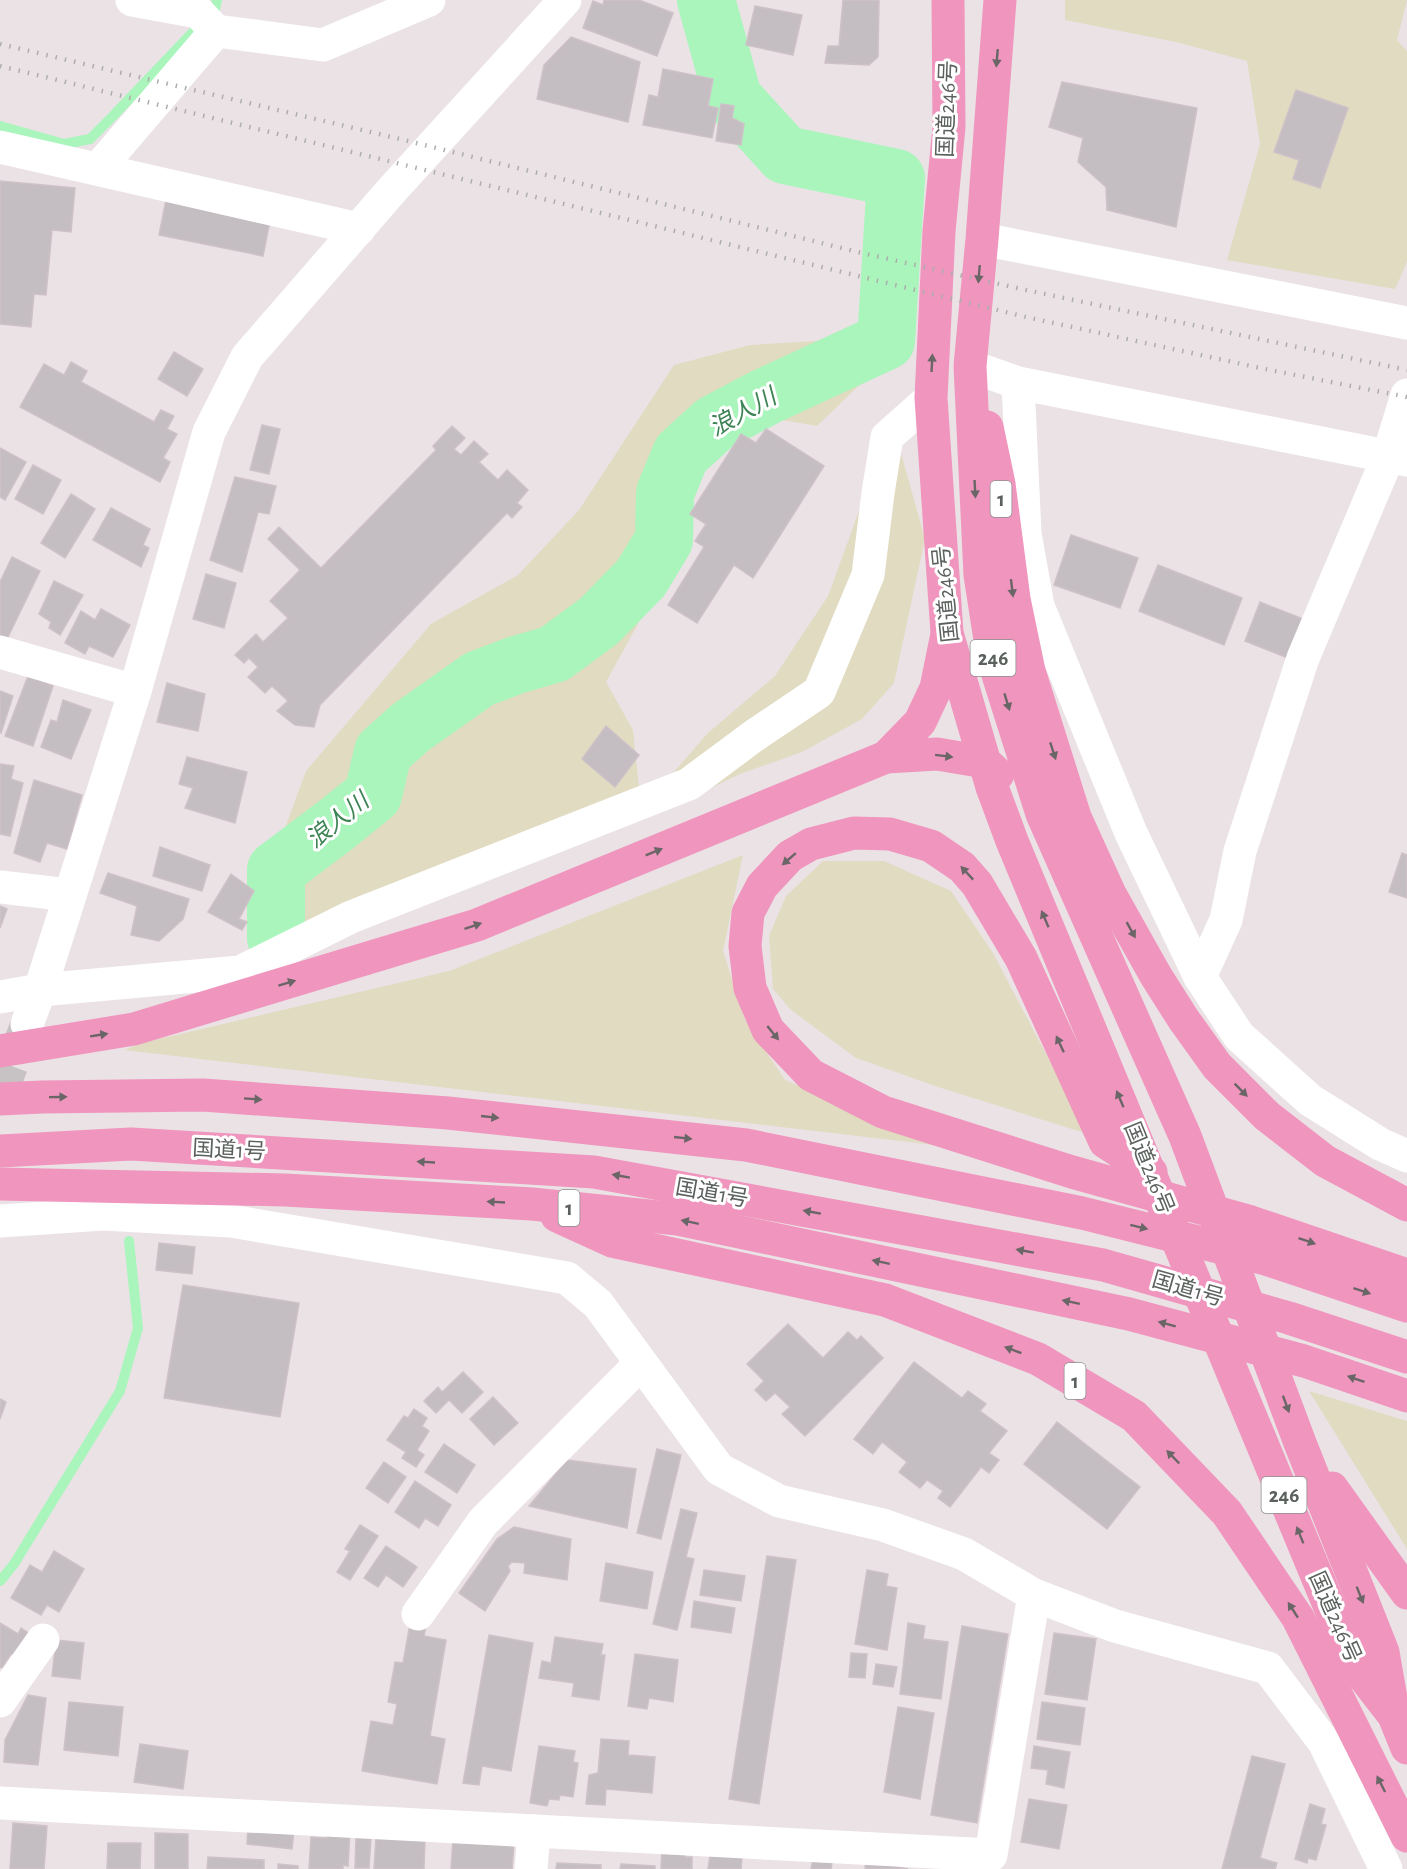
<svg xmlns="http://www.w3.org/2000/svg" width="1407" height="1869" viewBox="0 0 1407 1869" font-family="'Alegreya Sans','Noto Sans JP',sans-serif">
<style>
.green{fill:#e0dbc1}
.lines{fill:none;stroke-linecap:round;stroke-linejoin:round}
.stream{stroke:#a9f5bc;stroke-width:10}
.river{stroke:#a9f5bc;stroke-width:58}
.building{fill:#c4bdc1;stroke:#cfc1c8;stroke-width:1.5}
.minor-tunnel{stroke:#c7c2c4;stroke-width:33;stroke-dasharray:33 16;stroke-linecap:butt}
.minor{stroke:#fff;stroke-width:33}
.highway{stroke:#f095bd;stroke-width:33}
.rail{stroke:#acadad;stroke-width:4.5;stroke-dasharray:1.5 8;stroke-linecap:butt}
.oneway{fill:#6a6667}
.labels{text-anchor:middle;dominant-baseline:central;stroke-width:6;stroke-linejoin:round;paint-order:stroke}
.shield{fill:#fff;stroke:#8c908e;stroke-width:1.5}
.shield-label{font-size:21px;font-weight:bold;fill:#5b615d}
.street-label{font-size:22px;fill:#5b615d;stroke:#fff}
.water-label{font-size:24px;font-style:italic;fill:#3d8354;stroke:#fff}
</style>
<rect width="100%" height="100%" fill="#ebe2e6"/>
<g class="green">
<polygon points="1065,0 1407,0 1397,40 1407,51 1407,262 1395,289 1227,260 1260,144 1247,61 1176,42 1065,20"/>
<polygon points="863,338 886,348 871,374 817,426 765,417 718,444 664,524 683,557 657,589 606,682 633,730 640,797 293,930 275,855 306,771 431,624 518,575 579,510 674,365 750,345"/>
<polygon points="873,451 901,453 925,539 894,683 862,719 802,752 740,774 690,798 658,790 708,733 775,676 828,596 870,481"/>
<polygon points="743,855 723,951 745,1020 785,1080 943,1146 124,1050 142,1043 449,971"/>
<polygon points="823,861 884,861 951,891 993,953 1088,1134 938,1087 856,1058 791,1010 773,989 769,936 786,896"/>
<polygon points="1309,1391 1407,1421 1407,1550 1407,1549"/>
</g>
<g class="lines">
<g class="stream">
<polyline points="0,126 64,144 90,139 112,117 215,9 217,0"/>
<polyline points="0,1581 14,1564 120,1391 138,1328 129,1241"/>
</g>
<polyline class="river" points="276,938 276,870 337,824 373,795 383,752 411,727 479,679 516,665 554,654 599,621 641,578 664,540 665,493 681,454 714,424 765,397 886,341 896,178 785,155 733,98 706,0"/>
</g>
<g class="building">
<polygon points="604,0 639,0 673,13 657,56 583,28 593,1 603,5"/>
<polygon points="843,0 879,0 878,57 869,65 825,63 828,46 839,46"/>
<polygon points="755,6 802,15 793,55 746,45"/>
<polygon points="571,37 640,62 628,122 537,99 544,65"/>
<polygon points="663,69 713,79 708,106 718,108 712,138 643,125 649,95 658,97"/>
<polygon points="1062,82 1197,108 1176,227 1107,210 1106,187 1078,162 1083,138 1049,127"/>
<polygon points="1296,90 1348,108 1320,188 1293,179 1299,160 1274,152"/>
<polygon points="721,104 734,106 732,118 744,124 741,145 716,141"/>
<polygon points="0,181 75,188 71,232 52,230 46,295 34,294 31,327 0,324"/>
<polygon points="166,200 270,221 263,256 159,235"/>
<polygon points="174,352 203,369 187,396 158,379"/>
<polygon points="71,362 87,371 81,382 154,422 161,410 174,416 167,429 177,434 163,458 170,462 160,482 20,407 44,364 64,375"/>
<polygon points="262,425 280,429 269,474 250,470"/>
<polygon points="452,426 465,438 454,449 461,455 474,441 488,454 479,462 498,480 507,470 528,490 517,503 522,507 512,518 507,513 320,705 314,727 295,725 277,711 288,701 272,686 265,693 248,677 258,667 249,658 244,663 235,655 256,634 263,642 288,618 270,601 300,570 268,539 279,527 321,568 436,450 433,446"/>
<polygon points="766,429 824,466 753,578 734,565 697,623 668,605 704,547 695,541 706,524 690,514 741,434 756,443"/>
<polygon points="0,448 26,462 5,500 0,497"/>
<polygon points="33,465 61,480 43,514 15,499"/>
<polygon points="235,477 276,486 269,514 258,512 242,572 210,560"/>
<polygon points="71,494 95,509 65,558 41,543"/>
<polygon points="111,508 150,529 143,545 149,548 141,567 93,540"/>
<polygon points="1071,535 1138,558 1120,608 1054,585"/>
<polygon points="12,557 40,571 7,639 0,635 0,582"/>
<polygon points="1158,565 1242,598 1224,645 1139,611"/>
<polygon points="206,574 236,583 224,628 193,619"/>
<polygon points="54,581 83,595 60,635 49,628 51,622 39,614"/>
<polygon points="1260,602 1303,619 1288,658 1245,641"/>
<polygon points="101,609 130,625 113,657 89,646 85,654 65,643 81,611 95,620"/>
<polygon points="28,676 53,686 33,746 5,736"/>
<polygon points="167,683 205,694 198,731 157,722"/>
<polygon points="0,691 13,696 1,733 0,732"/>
<polygon points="63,700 91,710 71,759 41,747 51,720 57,722"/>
<polygon points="606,726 639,755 615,787 582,759"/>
<polygon points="187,757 247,772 235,823 185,808 193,788 179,784"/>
<polygon points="0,764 14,766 11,779 23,783 10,836 0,834"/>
<polygon points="34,780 82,795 67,849 47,843 40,862 14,853"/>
<polygon points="160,847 210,865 202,891 153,876"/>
<polygon points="1402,853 1407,855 1407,898 1389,892"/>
<polygon points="108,873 189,899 183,919 159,941 131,935 137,906 100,893"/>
<polygon points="231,874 254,891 239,919 247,922 242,930 208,912"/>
<polygon points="0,906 7,909 0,928"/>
<polygon points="159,1243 195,1247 192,1274 156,1270"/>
<polygon points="183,1285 299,1303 280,1417 164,1398"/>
<polygon points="788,1324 823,1358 848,1332 857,1340 861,1336 883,1358 805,1436 782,1414 790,1407 775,1393 766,1401 755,1390 764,1381 747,1364"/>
<polygon points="914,1362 962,1398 968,1391 986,1404 980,1411 1007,1431 989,1453 999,1460 989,1473 981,1467 950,1507 938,1498 943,1491 927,1480 920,1488 899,1472 907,1462 882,1442 873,1454 854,1439"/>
<polygon points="463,1372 483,1392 462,1413 449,1400 436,1413 424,1401 438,1387 442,1392"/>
<polygon points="493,1397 518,1423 494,1445 470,1419"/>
<polygon points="0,1399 6,1402 0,1419"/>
<polygon points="414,1409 427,1418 422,1426 429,1431 417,1450 424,1455 416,1467 402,1458 406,1452 387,1440 404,1416 408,1418"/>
<polygon points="1057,1422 1140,1487 1107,1529 1024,1464"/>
<polygon points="444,1444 475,1465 457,1493 425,1472"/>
<polygon points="657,1449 681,1455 661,1539 637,1533"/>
<polygon points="567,1460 636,1469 627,1528 529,1506"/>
<polygon points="384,1462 406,1477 388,1503 366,1488"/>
<polygon points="415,1481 451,1505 438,1526 425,1518 419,1528 395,1512"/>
<polygon points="681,1509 697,1513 686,1557 694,1559 677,1630 653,1624"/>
<polygon points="360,1525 378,1536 350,1580 337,1572 350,1551 345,1549"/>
<polygon points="514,1527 571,1539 567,1580 524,1573 525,1563 512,1562 508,1566 510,1571 485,1611 459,1593 497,1539"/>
<polygon points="386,1546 417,1567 403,1587 386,1575 378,1587 364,1578"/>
<polygon points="54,1551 84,1569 59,1612 47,1605 41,1615 11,1598 30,1565 42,1572"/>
<polygon points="767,1556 796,1560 759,1804 729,1799"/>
<polygon points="606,1563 653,1572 647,1609 600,1601"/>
<polygon points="704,1570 745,1576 741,1601 700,1595"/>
<polygon points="867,1570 888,1574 886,1586 897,1588 887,1650 855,1644"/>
<polygon points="694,1601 735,1608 731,1633 691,1627"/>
<polygon points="0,1623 18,1634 21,1628 30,1634 16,1657 11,1654 2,1668 0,1667"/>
<polygon points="908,1623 925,1626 923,1639 948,1642 941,1699 900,1694"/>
<polygon points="410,1624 426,1626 424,1636 446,1640 430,1736 445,1739 437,1784 362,1771 371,1721 393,1725 397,1704 388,1702 395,1662 403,1663"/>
<polygon points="962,1626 1008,1634 977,1823 931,1815"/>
<polygon points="1054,1633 1096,1639 1087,1700 1045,1694"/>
<polygon points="489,1635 533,1643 511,1771 482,1766 479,1785 463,1783"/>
<polygon points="555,1637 603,1644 601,1655 605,1655 599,1700 572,1696 574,1683 539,1678 542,1661 551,1663"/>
<polygon points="56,1640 84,1643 80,1679 52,1676"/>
<polygon points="851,1653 867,1654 865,1678 849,1677"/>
<polygon points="635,1654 678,1660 673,1702 649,1698 647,1709 628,1706"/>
<polygon points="876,1664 897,1667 893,1687 873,1684"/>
<polygon points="28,1695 46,1698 38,1765 4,1762 5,1740"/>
<polygon points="69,1702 123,1707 118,1756 64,1750"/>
<polygon points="1042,1702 1085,1708 1080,1745 1037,1739"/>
<polygon points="898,1707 934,1713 920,1799 884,1792"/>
<polygon points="601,1739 629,1741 628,1755 655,1757 652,1793 606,1789 605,1805 586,1804 589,1775 598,1773"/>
<polygon points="140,1744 188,1751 183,1789 134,1782"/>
<polygon points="539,1746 575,1751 573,1762 578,1763 573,1797 560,1795 559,1800 549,1799 547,1806 530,1803"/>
<polygon points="1034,1746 1070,1752 1064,1788 1046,1784 1048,1770 1031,1768"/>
<polygon points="1252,1756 1285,1764 1260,1858 1277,1863 1275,1869 1222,1869"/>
<polygon points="1029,1799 1067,1805 1059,1849 1021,1842"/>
<polygon points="1310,1804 1325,1809 1321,1824 1326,1825 1316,1860 1308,1858 1307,1863 1295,1859"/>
<polygon points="13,1823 47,1826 44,1869 10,1869"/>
<polygon points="248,1825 294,1830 292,1849 247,1844"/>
<polygon points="328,1830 350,1831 348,1866 343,1865 343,1869 309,1869 311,1837 327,1838"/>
<polygon points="155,1833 188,1834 188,1869 155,1869"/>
<polygon points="376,1837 425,1840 424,1869 374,1869"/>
<polygon points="356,1838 371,1838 369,1868 355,1868"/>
<polygon points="453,1839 514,1843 512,1869 451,1869"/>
<polygon points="108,1843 141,1843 140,1869 107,1869"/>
<polygon points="662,1848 686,1849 685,1857 692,1857 692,1869 661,1869"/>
<polygon points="711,1848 742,1857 741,1869 708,1869"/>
<polygon points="814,1853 833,1856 831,1869 811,1869"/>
<polygon points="866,1855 899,1859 897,1867 908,1869 865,1869"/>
<polygon points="208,1857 264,1860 264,1869 207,1869"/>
<polygon points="557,1863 601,1865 601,1869 556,1869"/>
<polygon points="278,1864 298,1866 298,1869 278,1869"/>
<polygon points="621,1864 655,1866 655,1869 620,1869"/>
</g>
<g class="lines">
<polyline class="minor-tunnel" points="0,1097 27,1024"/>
<g class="minor">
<polyline points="132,0 198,12 216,31 323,45 429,0"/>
<polyline points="0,147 359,229"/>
<polyline points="98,169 216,31"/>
<polyline points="982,239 1407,323"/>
<polyline points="970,366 1018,383 1407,460"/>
<polyline points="1018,383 1025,534 1038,606 1131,833 1200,977 1239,1036 1310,1100 1380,1144 1407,1156"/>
<polyline points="0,652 135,691"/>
<polyline points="0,887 69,895"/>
<polyline points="1200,977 1226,920 1240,851 1303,658 1388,457 1407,395"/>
<polyline points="0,997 40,990 240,972 351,917 689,784 755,735 819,692 868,575 878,493 887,437 931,398"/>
<polyline points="27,1024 40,990 135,691 209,432 247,357 392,190 565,0"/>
<polyline points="0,1221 103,1214 231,1221 567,1278 598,1304 719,1469 779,1501 883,1525 964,1554 1034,1595 1115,1626 1268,1668 1324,1742 1386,1869"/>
<polyline points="418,1614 483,1522 641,1363"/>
<polyline points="0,1701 43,1640"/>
<polyline points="0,1803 534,1831"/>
<polyline points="531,1869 534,1831 991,1855 1034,1595"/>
</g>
<g class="highway">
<polyline points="948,0 949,127 939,231 931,398 943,575 947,633 992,787 1012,841 1353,1663 1391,1712"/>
<polyline points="1000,0 982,239 970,366 980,575 993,659 1042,814 1185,1136 1300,1443 1383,1652 1394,1716 1407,1748"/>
<polyline points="987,427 999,484 1014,599 1029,671 1075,817 1110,894 1156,976 1184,1020 1217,1066 1267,1116 1325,1161 1407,1205"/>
<polyline points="886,757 937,754 985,762 998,774"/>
<polyline points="0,1051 134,1029 477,925 886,757 920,722 936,688 946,639"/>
<polyline points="0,1099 42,1097 203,1095 448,1113 746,1145 1082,1213 1266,1259 1407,1306"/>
<polyline points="0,1151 131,1144 594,1172 1103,1265 1289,1318 1407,1357"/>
<polyline points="1151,1172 1105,1142 1021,958 977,884 962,867 931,846 890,834 854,833 811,844 790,856 762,886 748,913 745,946 750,988 768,1030 811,1075 883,1112 1072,1172 1251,1222 1407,1275"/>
<polyline points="0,1184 285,1190 532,1204 678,1219 1129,1314 1304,1361 1407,1396"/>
<polyline points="557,1216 612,1241 885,1300 1038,1359 1134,1416 1227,1513 1298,1618 1407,1836"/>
<polyline points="1332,1488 1407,1593"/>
</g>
<g class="rail">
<polyline points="0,44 400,139 862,253 1026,290 1407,370"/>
<polyline points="0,66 1026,317 1265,369 1407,397"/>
</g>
</g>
<defs><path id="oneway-solid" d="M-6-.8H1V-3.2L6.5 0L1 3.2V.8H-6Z" transform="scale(1.5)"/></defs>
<g class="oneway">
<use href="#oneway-solid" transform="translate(997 58) rotate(95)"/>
<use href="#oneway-solid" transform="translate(979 274) rotate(95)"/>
<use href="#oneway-solid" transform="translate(932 363) rotate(-87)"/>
<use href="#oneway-solid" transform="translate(975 489) rotate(87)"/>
<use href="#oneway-solid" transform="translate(1012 588) rotate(83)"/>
<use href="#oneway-solid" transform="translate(1007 702) rotate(73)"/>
<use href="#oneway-solid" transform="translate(1053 751) rotate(72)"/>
<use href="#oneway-solid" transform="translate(944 756) rotate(7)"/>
<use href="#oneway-solid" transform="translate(654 852) rotate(-22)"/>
<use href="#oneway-solid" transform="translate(789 859) rotate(139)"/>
<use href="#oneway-solid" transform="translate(967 873) rotate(-133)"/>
<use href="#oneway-solid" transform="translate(1045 919) rotate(-113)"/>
<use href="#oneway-solid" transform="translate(473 926) rotate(-19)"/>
<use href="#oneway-solid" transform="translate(1131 930) rotate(61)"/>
<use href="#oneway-solid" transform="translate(287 983) rotate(-17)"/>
<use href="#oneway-solid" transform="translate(773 1033) rotate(51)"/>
<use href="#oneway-solid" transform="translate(99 1035) rotate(-9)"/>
<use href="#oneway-solid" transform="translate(1060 1044) rotate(-115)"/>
<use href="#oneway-solid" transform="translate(1241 1090) rotate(45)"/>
<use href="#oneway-solid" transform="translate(58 1097) rotate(-1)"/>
<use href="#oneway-solid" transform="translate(253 1099) rotate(4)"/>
<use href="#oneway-solid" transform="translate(1120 1099) rotate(-113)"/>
<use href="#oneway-solid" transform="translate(490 1117) rotate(6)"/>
<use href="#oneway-solid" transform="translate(683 1138) rotate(6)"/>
<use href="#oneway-solid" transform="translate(426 1162) rotate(-177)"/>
<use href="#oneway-solid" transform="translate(621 1176) rotate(-170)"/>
<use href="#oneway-solid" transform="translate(496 1202) rotate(-177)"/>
<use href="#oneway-solid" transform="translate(812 1212) rotate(-170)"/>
<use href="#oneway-solid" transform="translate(690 1222) rotate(-168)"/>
<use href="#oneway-solid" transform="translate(1139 1227) rotate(14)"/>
<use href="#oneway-solid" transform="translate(1307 1241) rotate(19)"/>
<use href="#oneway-solid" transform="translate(1025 1251) rotate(-170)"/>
<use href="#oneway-solid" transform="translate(881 1262) rotate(-168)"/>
<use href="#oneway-solid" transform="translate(1362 1291) rotate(18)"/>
<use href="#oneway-solid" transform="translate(1071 1302) rotate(-168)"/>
<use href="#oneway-solid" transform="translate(1167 1324) rotate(-165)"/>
<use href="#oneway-solid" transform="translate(1013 1350) rotate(-159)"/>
<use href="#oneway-solid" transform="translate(1356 1379) rotate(-161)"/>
<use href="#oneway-solid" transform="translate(1286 1404) rotate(70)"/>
<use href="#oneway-solid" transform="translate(1173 1457) rotate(-134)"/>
<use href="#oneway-solid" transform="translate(1300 1535) rotate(-112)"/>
<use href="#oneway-solid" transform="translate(1360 1595) rotate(68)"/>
<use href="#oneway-solid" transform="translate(1293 1610) rotate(-123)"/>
<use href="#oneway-solid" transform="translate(1381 1784) rotate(-117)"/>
</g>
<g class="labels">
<g class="shield">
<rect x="990.5" y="481" width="21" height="36" rx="4.5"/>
<rect x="970.5" y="640" width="45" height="36" rx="4.5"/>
<rect x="558.5" y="1190" width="21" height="36" rx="4.5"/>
<rect x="1064.5" y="1363" width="21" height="36" rx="4.5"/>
<rect x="1261.5" y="1477" width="45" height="36" rx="4.5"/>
</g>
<g class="shield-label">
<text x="1001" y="499">1</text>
<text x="993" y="658">246</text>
<text x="569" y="1208">1</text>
<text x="1075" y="1381">1</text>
<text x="1284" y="1495">246</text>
</g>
<g class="street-label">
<text transform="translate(947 109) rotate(-88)">国道246号</text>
<text transform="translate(946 594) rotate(-96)">国道246号</text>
<text transform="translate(229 1150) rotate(3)">国道1号</text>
<text transform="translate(1149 1168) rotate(68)">国道246号</text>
<text transform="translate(712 1193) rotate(10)">国道1号</text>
<text transform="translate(1188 1289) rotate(16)">国道1号</text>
<text transform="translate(1335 1617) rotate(66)">国道246号</text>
</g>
<g class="water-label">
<text transform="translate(743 413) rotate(-29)">浪人川</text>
<text transform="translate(338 821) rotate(-39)">浪人川</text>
</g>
</g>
</svg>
